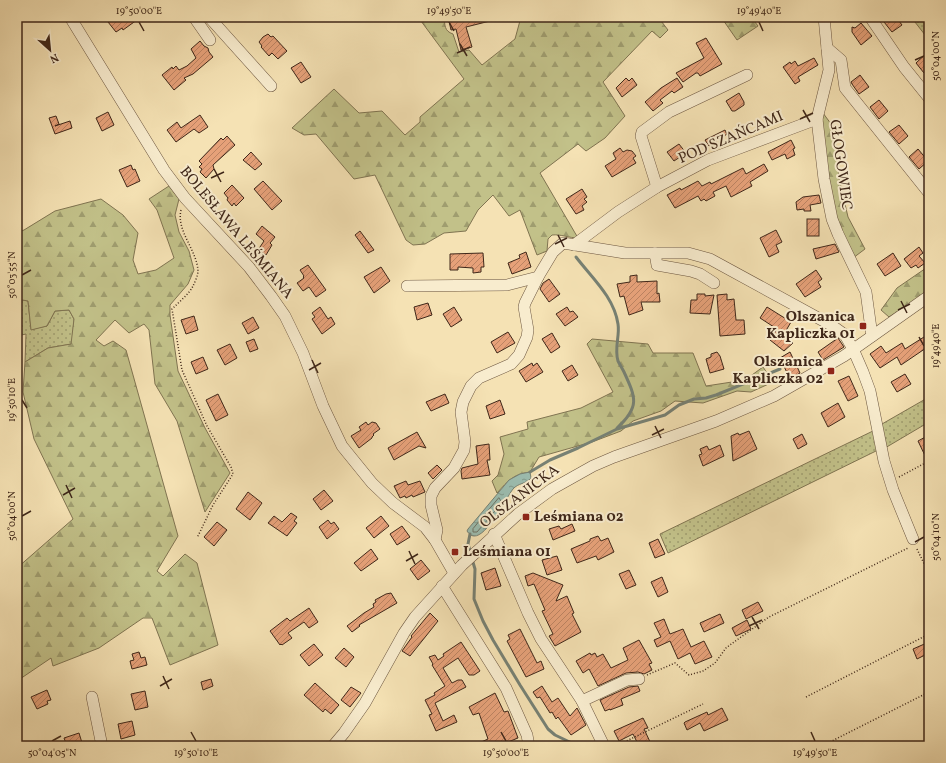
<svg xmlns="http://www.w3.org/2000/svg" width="946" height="763" viewBox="0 0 946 763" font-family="Vollkorn,serif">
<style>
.grass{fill:url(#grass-dots);stroke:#807451}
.forest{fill:url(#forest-firs);stroke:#807451}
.water{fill:url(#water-ripples);stroke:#778174}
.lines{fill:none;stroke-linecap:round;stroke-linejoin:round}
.shore{stroke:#6e7264;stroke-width:1}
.stream{stroke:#778174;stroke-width:3}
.building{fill:url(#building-hatch);stroke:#3f2719}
.minor-casing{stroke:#6c5640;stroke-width:12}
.path{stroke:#3f2719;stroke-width:1.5;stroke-dasharray:1 2;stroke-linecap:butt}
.minor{stroke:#f8ecce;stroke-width:11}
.ticks{fill:none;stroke:#3f2719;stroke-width:1.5}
.poi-dot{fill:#8f2418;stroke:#f8ecce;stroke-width:1.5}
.labels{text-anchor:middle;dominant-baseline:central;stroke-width:4;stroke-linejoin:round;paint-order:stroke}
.street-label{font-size:15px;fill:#3f2719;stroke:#f8ecce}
.poi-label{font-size:15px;font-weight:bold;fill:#3f2719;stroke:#f8ecce;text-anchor:end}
.neatline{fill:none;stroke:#3f2719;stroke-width:1.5}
.ticks-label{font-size:10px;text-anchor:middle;fill:#3f2719}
</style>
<defs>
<pattern id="grass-dots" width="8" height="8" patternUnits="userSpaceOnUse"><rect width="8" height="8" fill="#c2c189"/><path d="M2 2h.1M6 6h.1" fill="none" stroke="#9f9d6f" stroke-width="1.8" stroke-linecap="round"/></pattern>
<pattern id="forest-firs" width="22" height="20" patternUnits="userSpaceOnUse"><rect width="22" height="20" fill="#c2c189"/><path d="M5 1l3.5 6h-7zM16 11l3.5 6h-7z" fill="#9f9d6f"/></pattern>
<pattern id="water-ripples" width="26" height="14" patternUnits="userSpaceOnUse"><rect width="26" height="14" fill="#9cbdb0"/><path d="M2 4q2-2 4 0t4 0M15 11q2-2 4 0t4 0" fill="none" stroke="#819a8e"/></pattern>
<pattern id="building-hatch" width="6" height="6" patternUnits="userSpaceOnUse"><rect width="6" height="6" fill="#e6a179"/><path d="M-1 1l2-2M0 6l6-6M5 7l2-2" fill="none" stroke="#bc8362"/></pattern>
</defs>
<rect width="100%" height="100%" fill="#f5e2b4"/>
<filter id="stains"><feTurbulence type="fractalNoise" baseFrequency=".005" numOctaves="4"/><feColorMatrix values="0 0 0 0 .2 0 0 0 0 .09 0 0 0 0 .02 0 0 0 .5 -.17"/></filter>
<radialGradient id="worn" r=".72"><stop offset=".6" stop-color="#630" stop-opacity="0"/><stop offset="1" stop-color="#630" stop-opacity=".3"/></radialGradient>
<g class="grass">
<polygon points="911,17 929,17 929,40"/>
<polygon points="17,299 28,301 31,329 47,326 55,311 69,310 74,319 72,344 48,348 25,362 26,334 17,336"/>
<polygon points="929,397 929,422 885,448 882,424"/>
<polygon points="875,430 878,450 668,553 660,534"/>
</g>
<g class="forest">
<path d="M418,17h26c1,8 0,14 9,17l6,18 10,-2 13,15 33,-26 6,-22h137l10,13 -8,8 -8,-7 -49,51 22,34 -20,22 -19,13 -8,-7 -38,29 38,65c-9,0 -17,-4 -26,-3l-4,4 -1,12 -10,4 -17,-45 -11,6 -16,-21 -15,15 -12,21 -22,2 -19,11 -12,1 -7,-5 -31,-65 -21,4 -38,-45 -12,1 -12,-7 42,-39 25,24 23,-2 23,24 15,-13v-5l44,-38z"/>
<polygon points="721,17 751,17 758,26 737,40"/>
<polygon points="823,113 834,128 839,178 848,217 865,249 853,258 830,224 813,123"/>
<polygon points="169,186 179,199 175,215 179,232 189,251 194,270 188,284 170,305 170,315 178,371 205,428 230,473 205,512 177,421 155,384 149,330 144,324 129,333 115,320 96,340 104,346 113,341 126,350 178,536 157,571 163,576 185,554 197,563 218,645 170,665 152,618 143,618 99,648 53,666 51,658 17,681 17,568 73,519 34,439 23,392 25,362 48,348 71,344 74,319 69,310 55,311 47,326 31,330 28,301 17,299 17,233 24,230 55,211 101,199 123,215 138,233 133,260 138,274 156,270 174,258 157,210 149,199"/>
<polygon points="929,266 929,291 889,317 881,310 897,288"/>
<path d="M592,339l56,5 5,9h40l13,33 39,-6 18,-13 10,15 -22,10 -14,-1 -34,12 -28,-2 -14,10 -28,10 -12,10 -29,11 -53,15 -9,15c-17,2 -22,9 -33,21l-5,-12 6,-6 6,-21 -4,-17 28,-8 -1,-7 54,-14 32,-16 -26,-48z"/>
</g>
<path class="water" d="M530,472l1,6c-5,6 -13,5 -18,11 -7,9 -26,48 -39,47 -3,0 -5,-2 -7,-5l1,-2 41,-49 11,-6z"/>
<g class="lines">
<polygon class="shore" points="499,498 501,501 495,511 477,532 473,532 473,529"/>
<g class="stream">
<path d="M576,257c16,21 38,40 42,67 2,12 -4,24 0,37 2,4 4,7 6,11 12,26 16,35 -7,56"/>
<polyline points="530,472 550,460 578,448 617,429 665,415 679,405 694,399 706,398 716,395 780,369"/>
<polyline points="470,534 468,544 471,554"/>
<polyline points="472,559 475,569 474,599 483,621 493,640 520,685 548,729 555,735 578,746"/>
</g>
</g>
<g class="building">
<polygon points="114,17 141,17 123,30 122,28 116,32 108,22"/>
<polygon points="448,17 493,17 494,20 466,27 472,47 461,50 456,29 451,30"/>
<polygon points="880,17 896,17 902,25 892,32"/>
<polygon points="861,23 872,36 861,45 852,32 852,27 855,28"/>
<polygon points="268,34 271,37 273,36 287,51 278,59 272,53 269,56 261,47 262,46 259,42 263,37"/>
<polygon points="706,38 722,64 700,76 698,73 696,73 683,82 676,73 704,58 696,43"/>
<polygon points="200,41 204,46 208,48 209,52 213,57 193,74 184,78 186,80 174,90 162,75 172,67 173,69 176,66 179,70 187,66 196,58 191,49"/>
<polygon points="929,51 929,70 924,73 916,63"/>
<polygon points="814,58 818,65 798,77 800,81 795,84 783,67 790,62 791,64 795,61 798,66"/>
<polygon points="301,62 311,77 301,83 291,68"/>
<polygon points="860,75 869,87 859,94 852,84 851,82"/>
<polygon points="626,78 629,81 632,78 637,85 622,97 616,88"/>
<polygon points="677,78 683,87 674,93 672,91 660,100 663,103 653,111 645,102 661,88"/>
<polygon points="739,93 744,102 744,105 735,111 732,111 726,101"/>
<polygon points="879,100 888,111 879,119 870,107"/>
<polygon points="108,112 114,125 102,131 96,118"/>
<polygon points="200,115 208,127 199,133 194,129 176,142 167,130 177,122 181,128"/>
<polygon points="56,116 59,124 55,126 70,121 72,128 55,134 49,118"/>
<polygon points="899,125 908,136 899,144 889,132"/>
<polygon points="725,130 727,134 709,146 705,140"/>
<polygon points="227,136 235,145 213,165 214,169 206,178 200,172 202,169 199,167 202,164 199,161 221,138 223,140"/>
<polygon points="791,140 795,148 793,149 795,155 787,159 785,154 772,160 768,152"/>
<polygon points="679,144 686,153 674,161 667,152"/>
<polygon points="620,148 623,152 627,150 632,151 636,156 633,158 636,163 612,177 605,166 616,159 613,153"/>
<polygon points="918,149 928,161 919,169 909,157"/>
<polygon points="251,152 262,164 255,170 243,160"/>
<polygon points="764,164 768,171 750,182 752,186 731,197 726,186 713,192 715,196 706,201 704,199 701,201 698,196 675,208 667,195 680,188 681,190 698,181 702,186 710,182 711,184 743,168 746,174"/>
<polygon points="131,165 133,170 135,169 140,181 127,187 119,170"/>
<polygon points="263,181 282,201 272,210 254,189"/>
<polygon points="232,185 244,198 236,206 234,203 232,206 227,200 228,198 224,193"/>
<polygon points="582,189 587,197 584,199 587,202 582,206 584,210 576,214 566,199"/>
<polygon points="819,195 821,203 810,205 811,211 804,211 804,209 797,210 796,202 803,197"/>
<rect x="807" y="219" width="12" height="17"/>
<polygon points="262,226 275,237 270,243 272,245 266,255 258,250 264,241 256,234"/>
<polygon points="776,230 782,242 776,245 779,252 769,257 760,238"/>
<polygon points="360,231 374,250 368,253 355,235"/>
<polygon points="835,244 839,252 816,259 813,249"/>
<polygon points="919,247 923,253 919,256 925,263 918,268 916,265 911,268 904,259"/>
<polygon points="526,252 531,267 512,274 508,263 520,258 519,255"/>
<polygon points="483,253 484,267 481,267 481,272 473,273 473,268 458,267 458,270 450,270 450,254"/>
<polygon points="893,253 901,266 885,276 877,264"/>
<polygon points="308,265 326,290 316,297 309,287 303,291 297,283 304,278 303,277 304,276 300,270"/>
<polygon points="381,267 390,281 374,293 364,277"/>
<polygon points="816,270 822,279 818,282 821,287 805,297 796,284"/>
<polygon points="637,275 637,282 657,281 657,294 659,293 660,302 641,302 643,310 629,315 624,296 620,297 617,284 630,282 630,276"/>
<polygon points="549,279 560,294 549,302 540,289 543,283"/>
<polygon points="697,294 705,294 705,296 714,295 710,314 690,313 691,300 697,300"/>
<polygon points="727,294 727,300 734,299 736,320 744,320 745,334 720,336 717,295"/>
<polygon points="428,303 432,315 417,320 414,307"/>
<polygon points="320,307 328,319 331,317 335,324 322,334 312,319 315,317 312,313"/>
<polygon points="454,307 462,320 451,327 443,314"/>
<polygon points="567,307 570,312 573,311 578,317 565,326 556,314"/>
<polygon points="767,307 791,322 784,334 793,343 784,351 770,340 777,329 760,318"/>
<polygon points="194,316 198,330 186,334 181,320"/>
<polygon points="253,317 259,328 248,334 242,323"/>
<polygon points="508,332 515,343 497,353 491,342"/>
<polygon points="552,333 560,347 551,353 542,339"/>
<polygon points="924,337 929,346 901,365 897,357 880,368 870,354 881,346 886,353 902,343 905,349"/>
<polygon points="838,338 844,347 823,360 818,352"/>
<polygon points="254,339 258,349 250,352 246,342"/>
<polygon points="230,344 237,358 225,365 217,350"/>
<polygon points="717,352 720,356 724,369 710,373 706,359 711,357 711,354"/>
<polygon points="790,352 800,373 790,379 780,358"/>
<polygon points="203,357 208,369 196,374 191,362"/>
<polygon points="532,363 533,366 537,363 543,372 526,382 519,371"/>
<polygon points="572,365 578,375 568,381 562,371"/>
<polygon points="905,374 911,384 897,392 891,382"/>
<polygon points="849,376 858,396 848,401 838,381"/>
<polygon points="218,394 228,415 216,421 206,400"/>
<polygon points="445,394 449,403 431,411 426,402"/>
<polygon points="500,400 505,414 490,419 486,406"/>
<polygon points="838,403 845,417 828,427 821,413"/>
<polygon points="366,422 368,425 372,422 376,423 380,429 373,434 374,435 372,437 372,438 359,448 351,436 361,430 359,427"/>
<polygon points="749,431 757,449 733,461 731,436 738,433 739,435"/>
<polygon points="417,432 426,448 419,446 394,460 388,448"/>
<polygon points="802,434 807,444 798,449 793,439"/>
<polygon points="929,435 929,464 918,441"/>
<polygon points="489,444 490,460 487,460 490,475 462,479 461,471 462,468 478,464 476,446"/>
<polygon points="720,445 724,456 703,466 699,455 702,454 700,449 707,446 709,450"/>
<polygon points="437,465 442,470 433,479 428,473"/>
<polygon points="406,481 408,485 420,481 425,492 413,497 412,495 406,498 405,496 400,498 394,486"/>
<polygon points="324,490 333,501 321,510 313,499"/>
<polygon points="248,492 262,503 250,520 236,509"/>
<polygon points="291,513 297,517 294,521 297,523 287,536 268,523 274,516 282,522"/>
<polygon points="381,516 389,526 374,538 366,528"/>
<polygon points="328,520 331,524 334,522 339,529 327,539 319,527"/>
<polygon points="217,522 227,530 214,546 204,537"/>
<polygon points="572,524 575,531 553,540 549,529 559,526 561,529"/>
<polygon points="402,526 410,537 397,545 390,534"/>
<polygon points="598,536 601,541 608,538 614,552 598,560 596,556 577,563 571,549 590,541 590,539"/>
<polygon points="658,539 665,554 655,558 649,543"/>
<polygon points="371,549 378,559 361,571 354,563"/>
<polygon points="557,556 562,570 547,575 542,560"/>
<polygon points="421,560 430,571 418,580 410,569"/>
<polygon points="495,568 501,586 486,590 481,573"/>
<polygon points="629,570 636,585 626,589 619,574"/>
<polygon points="533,573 563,585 556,601 567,596 574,613 572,614 581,632 555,646 549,636 553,634 542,611 545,610 534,584 528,586 525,576"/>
<polygon points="662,577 668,592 658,597 651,582"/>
<polygon points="391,593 397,603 359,625 360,626 352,632 347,626 364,613 374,607 373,604 376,602 375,600 386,594"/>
<polygon points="758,602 763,611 746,619 742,610"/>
<polygon points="309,608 318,622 309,628 304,622 288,633 292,638 282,645 281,644 280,645 270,631 287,618 290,621"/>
<polygon points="430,613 438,621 410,656 402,651 412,637 411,636"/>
<polygon points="720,614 724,623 704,632 700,623"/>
<polygon points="664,619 670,634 683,629 691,647 704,641 712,657 695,664 690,653 678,659 670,641 657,647 654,640 661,637 654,623"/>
<polygon points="747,620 751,629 736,636 732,628"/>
<polygon points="520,629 537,663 541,661 544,669 526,677 507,641 510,639 508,635"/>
<polygon points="639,640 652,663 649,664 652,670 644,674 638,672 626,673 598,686 589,669 583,673 576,661 590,653 591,655 595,653 597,657 603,654 611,668 628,660 623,648"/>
<polygon points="461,642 480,671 474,675 469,675 458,658 443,668 452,683 458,680 462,680 466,687 435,703 443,721 454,715 457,722 436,731 429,715 432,714 425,700 435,695 434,693 445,686 432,665 433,664 429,657 435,655 438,660 444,656 443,654"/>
<polygon points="929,642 929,653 917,659 913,649"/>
<polygon points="314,644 323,655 309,666 300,655"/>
<polygon points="344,648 354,657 346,667 335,658"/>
<polygon points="139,652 141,658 145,657 147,665 132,669 130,661 134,660 132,654"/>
<polygon points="211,679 213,686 203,690 201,682"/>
<polygon points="315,683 339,705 331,714 325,709 323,712 304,695"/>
<polygon points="542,686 552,702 558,698 570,716 577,708 586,725 571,735 558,717 556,719 552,712 550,713 540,697 537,698 533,692"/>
<polygon points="638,686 640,691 621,699 623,705 610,710 610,709 605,711 600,700 629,687"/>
<polygon points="351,687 361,693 350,707 341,700"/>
<polygon points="47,690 51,700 47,701 48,704 37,709 31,697"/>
<polygon points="145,691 148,707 135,710 131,694"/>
<polygon points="495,693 504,712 508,711 518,738 498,746 472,746 488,739 479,713 473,715 469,707"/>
<polygon points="722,708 728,720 704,731 700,723 687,730 684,723 685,722 707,712 708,715"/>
<polygon points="643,718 648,728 644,729 652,746 639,746 633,734 619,741 614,731"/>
<polygon points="132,721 135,735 121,739 118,724"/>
<polygon points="79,733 83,746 67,746 64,738"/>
</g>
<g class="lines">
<g class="minor-casing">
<g id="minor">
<polyline points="70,17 164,170 185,198 249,267 271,296 285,316 303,353 323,406 342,446 372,483 393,503 425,527 435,540 454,573"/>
<polyline points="194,17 210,40"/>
<polyline points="209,17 271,86"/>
<polyline points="824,17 829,70 817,119 824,179 832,219 838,234 866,292 872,336"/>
<polyline points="870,17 904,67 929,98"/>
<polyline points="827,48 841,60 845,88 929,193"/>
<polyline points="657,187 641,136 642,132 669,112 747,75"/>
<polyline points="574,245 618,212 657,187 708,160 817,119"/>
<polyline points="655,253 657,265 691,271 700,274 714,283"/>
<polyline points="407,286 507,285 538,277 553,252 563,243 625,253 688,253 710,259 831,325 845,335 853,349 863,372 870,391 884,461 893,490 913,539"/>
<polyline points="494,534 528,613 541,639 582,701 604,746"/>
<polyline points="435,540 437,530 431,505 431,496 435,488 454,468 464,450 465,442 461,412 463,402 471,386 479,378 511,364 519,355 527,337 528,330 524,307 525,303 538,277"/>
<polyline points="442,586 506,688 527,735 529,746"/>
<polyline points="92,697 102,746"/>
<polyline points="582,701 627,680 639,679"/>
<polyline points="333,746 344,733 365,703 404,633 415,617 462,565 518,514 552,489 593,466 614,457 716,421 774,396 844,356 929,296"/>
</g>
</g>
<g class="path">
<path d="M181,210c-5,21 16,40 17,61 0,4 -3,11 -5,15 -4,8 -14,16 -21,23l10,61 25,56 24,41 2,7 -20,31 -16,33"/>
<polyline points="899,477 929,461"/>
<polyline points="917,549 929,574"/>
<polyline points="647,675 675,663 689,675 703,671 715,663 726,648 734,642 769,617 908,548"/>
<polyline points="806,697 929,634"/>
<polyline points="616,746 703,704"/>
<polyline points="822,746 929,692"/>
</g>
<use href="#minor" class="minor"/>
</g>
<path class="ticks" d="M139,22l5,9M449,22l5,9M759,22l4,9M460,44l7,12M457,53l13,-6M915,60l9,-4M803,110l7,12M800,119l13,-6M214,169l7,13M211,178l13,-6M558,235l6,12M555,244l12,-6M22,275l9,-5M901,301l6,12M898,310l12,-6M919,337l5,9M312,360l6,13M309,370l12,-7M22,400l5,8M655,426l6,12M652,435l12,-6M66,485l6,13M63,495l12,-7M22,516l9,-5M915,542l9,-5M409,551l6,13M406,561l12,-7M752,617l7,12M749,626l13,-6M163,676l6,13M160,686l12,-7M191,732l5,9M501,732l5,9M811,732l4,9M52,741l9,-5"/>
<g class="poi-dot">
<rect x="859" y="322" width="8" height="8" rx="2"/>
<rect x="827" y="367" width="8" height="8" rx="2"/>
<rect x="522" y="513" width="8" height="8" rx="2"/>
<rect x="451" y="548" width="8" height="8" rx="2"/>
</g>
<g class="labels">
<g class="street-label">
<text transform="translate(731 138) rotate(-23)">POD SZAŃCAMI</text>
<text transform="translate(840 165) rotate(82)">GŁOGOWIEC</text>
<text transform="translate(236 233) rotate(50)">BOLESŁAWA LEŚMIANA</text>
<text transform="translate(520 497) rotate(-37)">OLSZANICKA</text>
</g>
<g class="poi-label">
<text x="855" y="317">Olszanica<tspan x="855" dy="17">Kapliczka 01</tspan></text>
<text x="823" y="362">Olszanica<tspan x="823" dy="17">Kapliczka 02</tspan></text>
<text x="534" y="517" text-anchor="start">Leśmiana 02</text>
<text x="463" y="552" text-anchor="start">Leśmiana 01</text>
</g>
</g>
<rect width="946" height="763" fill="none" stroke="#f5e2b4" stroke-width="44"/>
<g transform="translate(50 50) rotate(153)" stroke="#f8ecce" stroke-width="3" paint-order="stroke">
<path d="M0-3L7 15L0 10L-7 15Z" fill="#3f2719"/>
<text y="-6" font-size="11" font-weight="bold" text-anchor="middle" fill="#3f2719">N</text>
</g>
<rect x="22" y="22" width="902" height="719" class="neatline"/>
<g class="ticks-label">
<text x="139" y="14">19°50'00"E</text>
<text x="449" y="14">19°49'50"E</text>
<text x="759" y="14">19°49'40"E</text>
<text transform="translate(935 56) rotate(-90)" y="4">50°04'00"N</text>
<text transform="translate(11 275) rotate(-90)" y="4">50°03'55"N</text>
<text transform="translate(935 346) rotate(-90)" y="4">19°49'40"E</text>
<text transform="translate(11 400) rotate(-90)" y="4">19°50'10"E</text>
<text transform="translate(11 516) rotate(-90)" y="4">50°04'00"N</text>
<text transform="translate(935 537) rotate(-90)" y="4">50°04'10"N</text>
<text x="52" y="756">50°04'05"N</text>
<text x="196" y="756">19°50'10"E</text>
<text x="506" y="756">19°50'00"E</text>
<text x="815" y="756">19°49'50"E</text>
</g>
<rect width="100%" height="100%" filter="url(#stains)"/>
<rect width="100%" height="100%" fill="url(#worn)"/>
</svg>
